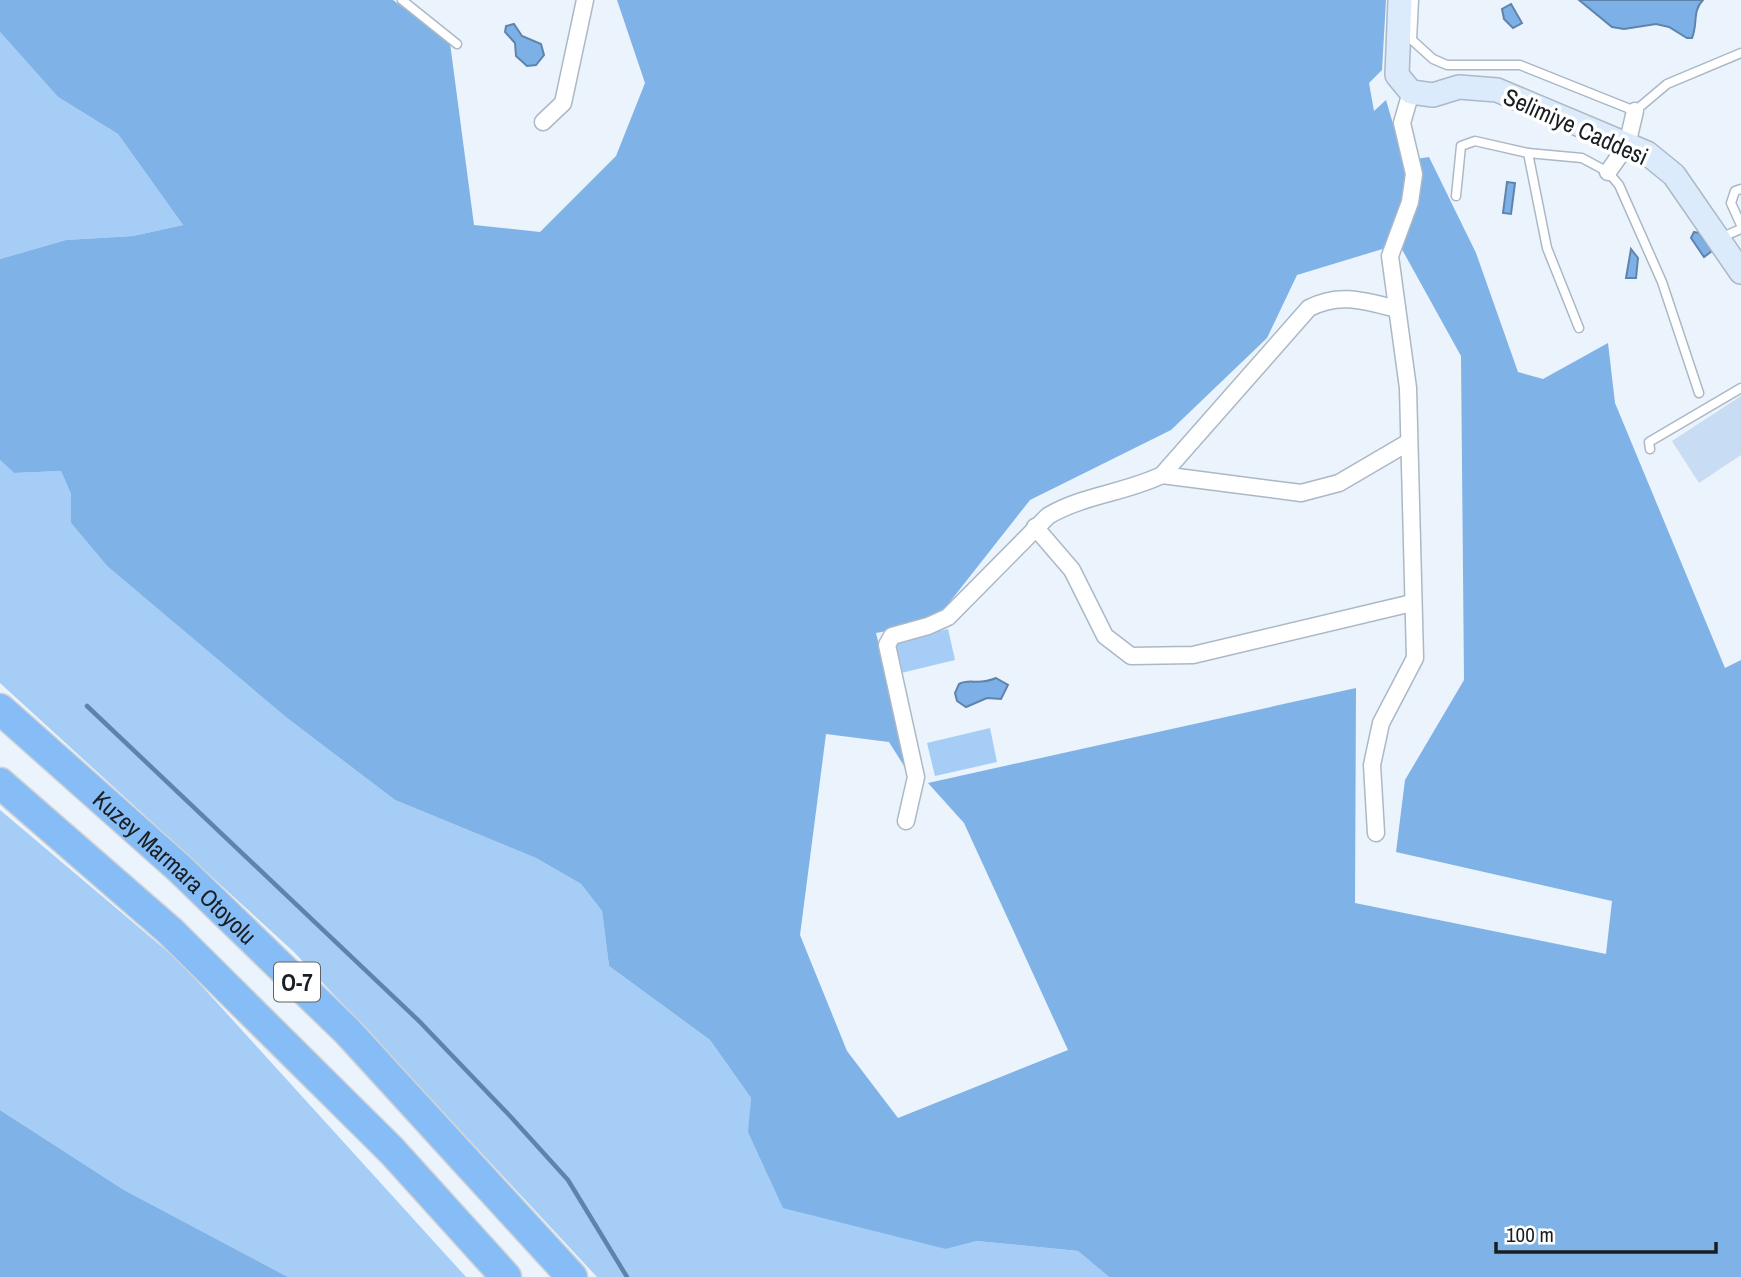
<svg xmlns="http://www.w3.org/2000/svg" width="1741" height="1277" viewBox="0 0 1741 1277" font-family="'Archivo Narrow',sans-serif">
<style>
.green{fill:#a6cdf6}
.forest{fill:#7fb2e7;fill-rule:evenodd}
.water{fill:#7db0e6;stroke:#5f84ac;stroke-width:2}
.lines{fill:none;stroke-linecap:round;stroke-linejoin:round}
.stream{stroke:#5f84ac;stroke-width:4.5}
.building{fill:#c8ddf3}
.lane-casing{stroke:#abb8c6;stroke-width:11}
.street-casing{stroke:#abb8c6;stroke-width:19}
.secondary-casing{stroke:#abb8c6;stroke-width:26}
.highway-casing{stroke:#d1d2d3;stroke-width:33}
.lane{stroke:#fff;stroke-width:8}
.street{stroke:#fff;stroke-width:16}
.secondary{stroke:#dbebfc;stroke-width:23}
.highway{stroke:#87bdf6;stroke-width:30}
.labels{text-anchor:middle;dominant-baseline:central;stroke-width:7;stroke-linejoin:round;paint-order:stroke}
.shield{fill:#fff;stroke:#5e6265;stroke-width:2}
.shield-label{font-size:23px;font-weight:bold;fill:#191e23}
.street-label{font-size:24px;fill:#191e23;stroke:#fff}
</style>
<rect width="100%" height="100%" fill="#ebf3fc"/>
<g class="green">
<polygon points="0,32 58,97 118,134 183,225 133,236 66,240 0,259"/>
<polygon points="0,460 14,473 61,471 71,494 71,523 107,566 287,718 395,800 536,858 581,884 602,911 609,966 710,1040 751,1098 749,1132 946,1249 977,1241 1078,1251 1109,1277 597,1277 294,952 0,683"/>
<polygon points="948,629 955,660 901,673 893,642"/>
<polygon points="990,728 997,762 935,776 927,743"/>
<polygon points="0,810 180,962 466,1277 288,1277 124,1190 0,1110"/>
</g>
<g class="forest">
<path d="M0,0h393l57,43 24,182 66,7 76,-76 29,-73 -28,-83h769l-4,70 -13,13 5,28 12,-11 18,61 25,-4 47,96 42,119 25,7 65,-36 7,60 110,265 16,-8v617h-632l-31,-26 -101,-10 -31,8 -163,-41 -35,-76 3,-34 -41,-58 -101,-74 -7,-55 -21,-27 -45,-26 -141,-58 -108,-82 -180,-152 -36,-43v-29l-10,-23 -47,2 -14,-13v-201l66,-19 67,-4 50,-11 -65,-91 -60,-37 -58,-65zM1399,244l62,112 3,324 -59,100 -9,72 216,49 -6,53 -251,-51 1,-215 -428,95 36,40 104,227 -170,68 -51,-67 -47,-116 26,-201 63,8 22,35 -35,-144 58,-11 96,-122 141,-70 96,-92 30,-63z"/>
<polygon points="0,1110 124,1190 288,1277 0,1277"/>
</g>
<g class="water">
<path d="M1579,0h124c-11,11 -5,24 -11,38h-5l-18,-11 -13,-3 -32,5 -12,-2z"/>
<polygon points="1511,4 1522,23 1513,28 1504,19 1502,9"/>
<polygon points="514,24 522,36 541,44 544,55 536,65 527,66 516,56 515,43 505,32 506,26"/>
<polygon points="1507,182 1515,183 1511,214 1503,213"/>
<polygon points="1694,232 1699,233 1712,251 1704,257 1691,238"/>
<polygon points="1631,249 1638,258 1636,278 1626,278"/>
<path d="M996,678l12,7 -7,14 -14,-1 -21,9 -9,-6 -2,-8 4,-9c11,-6 19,2 37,-6z"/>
</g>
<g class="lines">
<polyline class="stream" points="87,706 419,1021 510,1116 568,1180 627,1277"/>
</g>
<polygon class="building" points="1741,396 1741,455 1699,483 1672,441"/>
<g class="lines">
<g class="lane-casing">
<g id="lane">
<polyline points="402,0 457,44"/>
<polyline points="1414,0 1412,40 1433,59 1447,65 1520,65 1635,111 1667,84 1741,53"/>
<polyline points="1528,153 1547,248 1579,328"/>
<polyline points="1741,189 1735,191 1731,203 1741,225"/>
<polyline points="1456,196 1461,146 1475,141 1528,153 1582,158 1608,172 1619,185 1662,282 1699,393"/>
<polyline points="1720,238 1741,229"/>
<polyline points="1650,449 1649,442 1741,388"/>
</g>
</g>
<g class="street-casing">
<g id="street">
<polyline points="543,122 563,103 585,0"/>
<polyline points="1608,172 1627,145 1635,111"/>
<polyline points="1162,475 1301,493 1339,483 1409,442"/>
<polyline points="1035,527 1072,570 1105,636 1131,656 1193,655 1412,603"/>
<path d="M906,821l10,-44 -29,-132 5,-9 36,-10 20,-9 100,-101c35,-21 77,-23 114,-41l147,-167c31,-16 56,-7 88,1"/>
<polyline points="1376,833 1372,765 1381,723 1415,658 1408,388 1390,256 1410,202 1414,174 1402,123 1411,92"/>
</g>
</g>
<g class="secondary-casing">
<polyline id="secondary" points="1400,0 1397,75 1411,92 1433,95 1459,87 1497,90 1647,153 1674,175 1741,272"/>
</g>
<g class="highway-casing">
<g id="highway">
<path id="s1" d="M0,709l179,159 169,164 224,245"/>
<polyline points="0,783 170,931 392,1151 506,1277"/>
</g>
</g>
<use href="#lane" class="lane"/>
<use href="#street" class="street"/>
<use href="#secondary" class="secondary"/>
<use href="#highway" class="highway"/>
</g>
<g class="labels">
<rect class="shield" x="274" y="962.5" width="46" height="39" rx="5"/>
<g class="shield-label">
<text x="297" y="982">O-7</text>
</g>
<g class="street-label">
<text transform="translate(1576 126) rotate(24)">Selimiye Caddesi</text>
<text stroke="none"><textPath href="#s1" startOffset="236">Kuzey Marmara Otoyolu</textPath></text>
</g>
</g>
<path d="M1496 1242v10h220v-10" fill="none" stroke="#191e23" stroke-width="3.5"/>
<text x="1506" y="1242" font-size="21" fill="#191e23" stroke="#ffffff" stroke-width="5" paint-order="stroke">100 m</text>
</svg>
